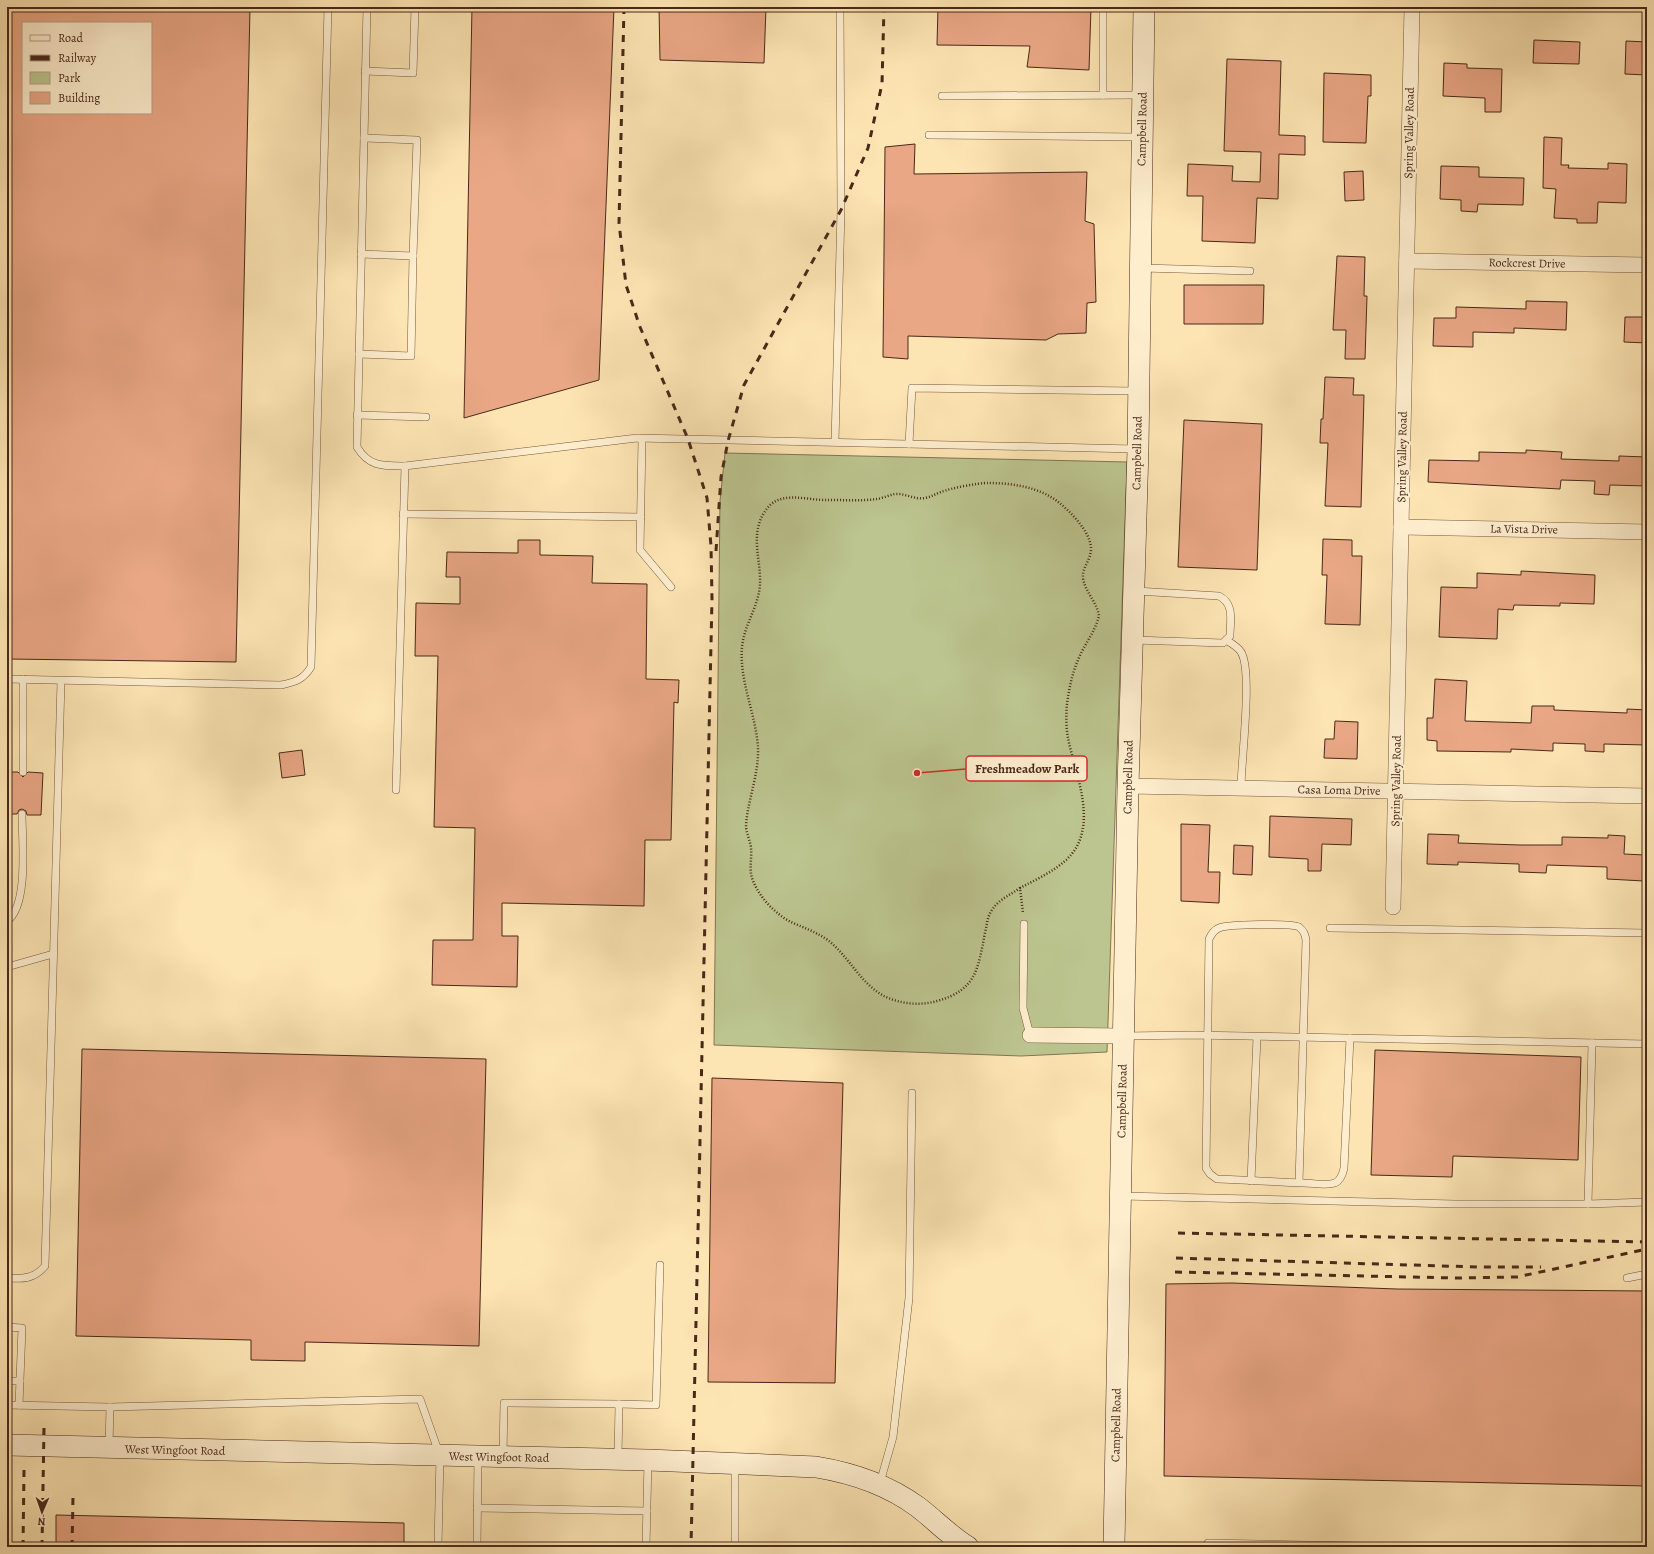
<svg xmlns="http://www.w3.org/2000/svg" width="1654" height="1554" viewBox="0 0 1654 1554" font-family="Alegreya,serif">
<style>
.green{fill:#bcc58f;stroke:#827654}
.building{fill:#e9a785;stroke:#49281a;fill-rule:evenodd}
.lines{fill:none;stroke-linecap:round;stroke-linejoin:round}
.lane-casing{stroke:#765740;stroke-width:8}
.street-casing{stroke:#765740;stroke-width:16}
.secondary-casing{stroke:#49281a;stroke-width:22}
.path{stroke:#49281a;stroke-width:2.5;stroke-dasharray:1 2;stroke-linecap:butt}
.lane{stroke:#feeece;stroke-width:7}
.street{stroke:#feeece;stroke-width:15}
.secondary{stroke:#feeece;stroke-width:21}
.rail{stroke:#49281a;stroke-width:3;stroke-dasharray:7 7;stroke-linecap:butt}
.labels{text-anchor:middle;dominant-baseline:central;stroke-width:4;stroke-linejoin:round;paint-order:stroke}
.street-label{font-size:12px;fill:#49281a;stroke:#feeece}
.leader{fill:none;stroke:#d62828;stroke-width:1.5}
.callout-dot{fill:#d62828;stroke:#feeece;stroke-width:1.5}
.callout{fill:#feeece;stroke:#d62828;stroke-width:1.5}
.callout-label{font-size:13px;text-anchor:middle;font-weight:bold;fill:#49281a}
</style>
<rect width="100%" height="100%" fill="#fde5b3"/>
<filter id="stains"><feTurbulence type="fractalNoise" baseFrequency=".005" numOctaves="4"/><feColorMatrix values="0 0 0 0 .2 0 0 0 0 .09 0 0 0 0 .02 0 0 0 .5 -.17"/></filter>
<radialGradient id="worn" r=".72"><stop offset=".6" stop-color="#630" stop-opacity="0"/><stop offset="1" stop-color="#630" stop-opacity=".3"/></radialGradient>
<polygon class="green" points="725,453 1127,462 1107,1052 1021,1056 714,1045 720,501"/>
<g class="building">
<path d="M7,7h243l-14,655 -229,-3zM23,23h128v90h-128z"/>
<polygon points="472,7 614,7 599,380 464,418"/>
<polygon points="659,7 766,7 764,63 660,60"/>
<polygon points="938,7 1091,7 1089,70 1027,67 1030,46 937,45"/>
<polygon points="1534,40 1580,42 1579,64 1533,63"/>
<polygon points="1626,41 1647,42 1647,75 1625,74"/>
<polygon points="1227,59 1281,61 1279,135 1305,136 1305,155 1279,154 1278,199 1257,198 1255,243 1202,241 1203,196 1187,196 1188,164 1233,166 1232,181 1260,182 1261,152 1224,151"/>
<polygon points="1444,63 1467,64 1467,68 1502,69 1501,112 1485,112 1485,98 1443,96"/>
<polygon points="1324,73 1371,75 1371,96 1368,96 1366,143 1323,142"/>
<polygon points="1544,137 1562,138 1561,165 1569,165 1568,168 1608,169 1608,163 1627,164 1626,203 1598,202 1597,223 1577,223 1577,219 1554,218 1556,189 1543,188"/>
<polygon points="915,144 914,174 1087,172 1085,221 1094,224 1096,302 1087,303 1086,333 1058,334 1046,340 908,336 908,359 883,357 885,147"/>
<polygon points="1441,166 1479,167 1479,177 1524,178 1523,205 1478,204 1477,212 1461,211 1461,200 1440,199"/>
<polygon points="1363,171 1364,200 1345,201 1344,172"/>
<polygon points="1337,256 1365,257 1364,296 1367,296 1365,359 1345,359 1346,330 1333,330"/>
<polygon points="1184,285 1264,285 1263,324 1184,324"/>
<polygon points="1526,301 1567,302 1566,330 1514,328 1514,333 1473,332 1473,347 1433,346 1434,318 1456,318 1456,307 1526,309"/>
<polygon points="1625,317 1647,317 1647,343 1624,342"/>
<polygon points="1325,377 1354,378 1353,395 1364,395 1361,507 1325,506 1328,443 1320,443 1321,419 1323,419"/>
<polygon points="1184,420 1262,424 1257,570 1178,567"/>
<polygon points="1526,450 1562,452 1561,459 1619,461 1619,456 1647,457 1647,486 1610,485 1609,495 1594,494 1595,481 1561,480 1560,489 1428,482 1429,460 1479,461 1479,452 1526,453"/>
<polygon points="1323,539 1352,540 1352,556 1362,556 1360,625 1325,624 1327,575 1322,575"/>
<polygon points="518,540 540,540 540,555 593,556 592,583 647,584 646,679 679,680 678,703 674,702 671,840 645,840 644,906 502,903 502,936 518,936 517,987 432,985 433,940 473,940 475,828 434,827 438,656 415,656 416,603 460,604 460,577 446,577 447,552 518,553"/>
<polygon points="1521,571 1595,575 1594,604 1560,603 1560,606 1514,605 1513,610 1498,609 1497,639 1439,637 1441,587 1477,588 1477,573 1521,575"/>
<polygon points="1435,679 1467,681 1465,721 1531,723 1532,706 1554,706 1554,710 1627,713 1627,709 1647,710 1647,745 1604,744 1604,752 1585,751 1585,744 1553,743 1553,751 1511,749 1511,752 1437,751 1437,741 1427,740 1427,718 1433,718"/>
<polygon points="1335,721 1358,722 1357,759 1324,758 1325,739 1334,739"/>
<polygon points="302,750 305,775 282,778 279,753"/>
<polygon points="7,772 18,772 23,777 28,772 43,773 41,815 27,815 26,811 22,809 19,810 17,814 7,814"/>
<polygon points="1270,816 1352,819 1351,845 1322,844 1321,871 1308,871 1308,859 1269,857"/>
<polygon points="1181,824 1210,825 1208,872 1220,872 1219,903 1181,901"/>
<polygon points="1428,834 1459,835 1458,843 1520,845 1562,845 1562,837 1608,838 1608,835 1625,836 1624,854 1645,855 1644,881 1607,879 1607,867 1547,865 1546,873 1519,872 1519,864 1458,862 1458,865 1427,864"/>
<polygon points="1234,845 1253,846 1252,875 1233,874"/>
<polygon points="82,1049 486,1059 479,1346 305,1342 305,1361 251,1360 251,1340 76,1336"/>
<polygon points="1375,1050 1581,1057 1578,1160 1453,1156 1452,1177 1371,1175"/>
<polygon points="712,1078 843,1083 835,1383 708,1382"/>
<polygon points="1232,1283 1397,1289 1647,1291 1647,1486 1164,1476 1166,1284"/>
<polygon points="56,1515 404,1523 404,1547 56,1547"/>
</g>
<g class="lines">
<g class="lane-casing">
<g id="lane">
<path d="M367,7l-10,440c12,20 26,19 48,19l232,-28 498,11"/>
<polyline points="1103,7 1103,95"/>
<polyline points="365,71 413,73 415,7"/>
<polyline points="942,96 1140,95"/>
<polyline points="929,135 1140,137"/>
<polyline points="361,254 413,256 417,140 364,138"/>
<polyline points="1142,268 1250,271"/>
<polyline points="359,354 411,356 413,256"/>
<polyline points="357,415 426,417"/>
<polyline points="642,439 640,550 671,587"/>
<polyline points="835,442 841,210 840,7"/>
<polyline points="909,444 912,388 1136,391"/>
<polyline points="403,514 641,517"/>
<path d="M1134,640l89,3 7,-7c0,-15 5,-32 -11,-40l-83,-5"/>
<path d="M1226,640c5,3 12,7 15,12 12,19 0,109 0,136"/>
<path d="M7,679l274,6c14,-3 22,-5 30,-18l17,-660"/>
<polyline points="23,772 23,679"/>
<polyline points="396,790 405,466"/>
<path d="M7,921c22,-15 15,-82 15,-107"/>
<polyline points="1024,924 1023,1008 1030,1035"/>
<polyline points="1330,928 1647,933"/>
<polyline points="7,967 53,954"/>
<polyline points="1125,1036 1193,1035 1647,1044"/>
<polyline points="1251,1181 1257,1037"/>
<path d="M1299,1183l7,-243c-1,-6 -2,-9 -7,-13 -7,-4 -71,-3 -80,1 -5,2 -7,5 -10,11l-3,229 4,6 7,5c29,1 58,3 87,4 9,0 22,3 31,0 6,-3 8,-10 9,-15l6,-130"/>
<polyline points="1122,1196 1455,1204 1588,1204 1592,1043"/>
<polyline points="1588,1204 1647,1202"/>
<path d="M7,1278c16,1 27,1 38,-12l16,-585"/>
<polyline points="1627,1278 1647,1274"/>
<polyline points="7,1327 22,1328 19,1405"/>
<polyline points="7,1381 20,1381"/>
<polyline points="619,1404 656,1405 660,1265"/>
<polyline points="7,1405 110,1407 109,1446"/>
<polyline points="110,1407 420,1399 440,1456 438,1547"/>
<polyline points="503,1454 504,1403 619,1404 618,1457"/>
<polyline points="880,1483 893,1437 909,1298 912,1093"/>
<polyline points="477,1508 647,1511"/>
<polyline points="477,1547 478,1457"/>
<polyline points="646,1547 648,1461"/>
<polyline points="735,1547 735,1465"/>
<polyline points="1208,1547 1208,1543 1411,1547"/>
</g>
</g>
<g class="street-casing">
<g id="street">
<polyline points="1407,261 1647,265"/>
<polyline points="1401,527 1647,532"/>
<polyline points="1128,786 1647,796"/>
<polyline points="1393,907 1412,7"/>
<polyline points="1030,1035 1123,1036"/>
</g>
</g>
<g class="secondary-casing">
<g id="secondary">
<path d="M7,1445l641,15 168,7c37,6 72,18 102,40 17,13 32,29 50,40"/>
<polyline points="1114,1547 1128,786 1138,449 1144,7"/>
</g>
</g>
<path class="path" d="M1020,888c15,-8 33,-16 46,-28 35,-32 9,-85 2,-122 -2,-11 -2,-23 -1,-34 2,-15 5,-30 11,-44 6,-15 17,-28 21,-44 -2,-14 -14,-24 -16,-38 -1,-11 8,-18 8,-29 0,-17 -21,-38 -34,-48 -19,-14 -45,-18 -69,-18 -10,0 -37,5 -47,9 -6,2 -10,5 -16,6 -10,2 -20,-5 -30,-4 -6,1 -12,4 -18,5 -15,2 -32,1 -48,1 -23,1 -51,-12 -65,13 -14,22 -3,47 -4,71 -1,22 -16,41 -18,63 -3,34 14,67 16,101 1,26 -10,51 -12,77 0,8 4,15 5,23 1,10 -2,20 1,30 6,18 23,36 39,44 13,6 26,10 38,19 20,16 32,43 55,55 16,8 36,10 53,5 40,-11 41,-33 48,-68 2,-8 2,-16 7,-23 6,-10 18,-15 28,-22l3,25"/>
<use href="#lane" class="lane"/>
<use href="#street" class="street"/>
<use href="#secondary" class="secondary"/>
<g class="rail">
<polyline points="624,7 619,223 626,285 640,327 688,439 707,498 711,546 712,599 691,1547"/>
<polyline points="716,551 721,477 728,441 744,385 841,210 868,148 882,84 884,7"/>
<polyline points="1178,1233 1647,1242"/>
<polyline points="1176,1258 1478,1267 1541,1267"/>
<polyline points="1175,1272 1457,1278 1517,1277 1647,1249"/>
<polyline points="23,1547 24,1470"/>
<polyline points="42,1547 44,1428"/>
<polyline points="72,1547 73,1497"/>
</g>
</g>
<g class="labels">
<g class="street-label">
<text transform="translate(1142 129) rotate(-89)">Campbell Road</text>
<text transform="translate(1409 133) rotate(-89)">Spring Valley Road</text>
<text transform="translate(1527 263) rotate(1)">Rockcrest Drive</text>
<text transform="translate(1137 453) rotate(-89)">Campbell Road</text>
<text transform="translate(1402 457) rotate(-89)">Spring Valley Road</text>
<text transform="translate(1524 529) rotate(1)">La Vista Drive</text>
<text transform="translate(1128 777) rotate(-89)">Campbell Road</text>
<text transform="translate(1396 781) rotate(-89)">Spring Valley Road</text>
<text transform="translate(1339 790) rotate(1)">Casa Loma Drive</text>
<text transform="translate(1122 1101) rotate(-89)">Campbell Road</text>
<text transform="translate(1116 1425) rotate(-89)">Campbell Road</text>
<text transform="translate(175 1450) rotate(1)">West Wingfoot Road</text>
<text transform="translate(499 1457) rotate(1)">West Wingfoot Road</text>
</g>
</g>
<path class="leader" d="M917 773L966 769"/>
<circle class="callout-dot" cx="917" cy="773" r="4"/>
<rect class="callout" x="966" y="756" width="121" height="25" rx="4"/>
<g class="callout-label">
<text x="1027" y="773">Freshmeadow Park</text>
</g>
<rect width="1654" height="1554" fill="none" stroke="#fde5b3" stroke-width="24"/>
<rect x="8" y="8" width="1638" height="1538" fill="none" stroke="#49281a" stroke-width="2"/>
<rect x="12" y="12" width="1630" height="1530" fill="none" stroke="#49281a"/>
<rect x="22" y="22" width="130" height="92" fill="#feeece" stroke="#b69f86"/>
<rect x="30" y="35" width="20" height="6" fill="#feeece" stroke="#b69f86"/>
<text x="58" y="42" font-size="12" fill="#49281a">Road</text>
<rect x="30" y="55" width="20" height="6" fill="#49281a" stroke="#b69f86"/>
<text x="58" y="62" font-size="12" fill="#49281a">Railway</text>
<rect x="30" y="72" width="20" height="12" fill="#bcc58f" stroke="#b69f86"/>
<text x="58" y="82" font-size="12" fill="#49281a">Park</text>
<rect x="30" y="92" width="20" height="12" fill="#e9a785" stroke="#b69f86"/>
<text x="58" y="102" font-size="12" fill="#49281a">Building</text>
<g transform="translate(42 1512) rotate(182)" stroke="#feeece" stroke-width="3" paint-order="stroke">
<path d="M0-3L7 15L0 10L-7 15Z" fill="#49281a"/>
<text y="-6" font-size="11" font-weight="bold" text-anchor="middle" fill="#49281a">N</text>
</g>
<rect width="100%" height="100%" filter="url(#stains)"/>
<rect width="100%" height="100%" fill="url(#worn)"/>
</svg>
